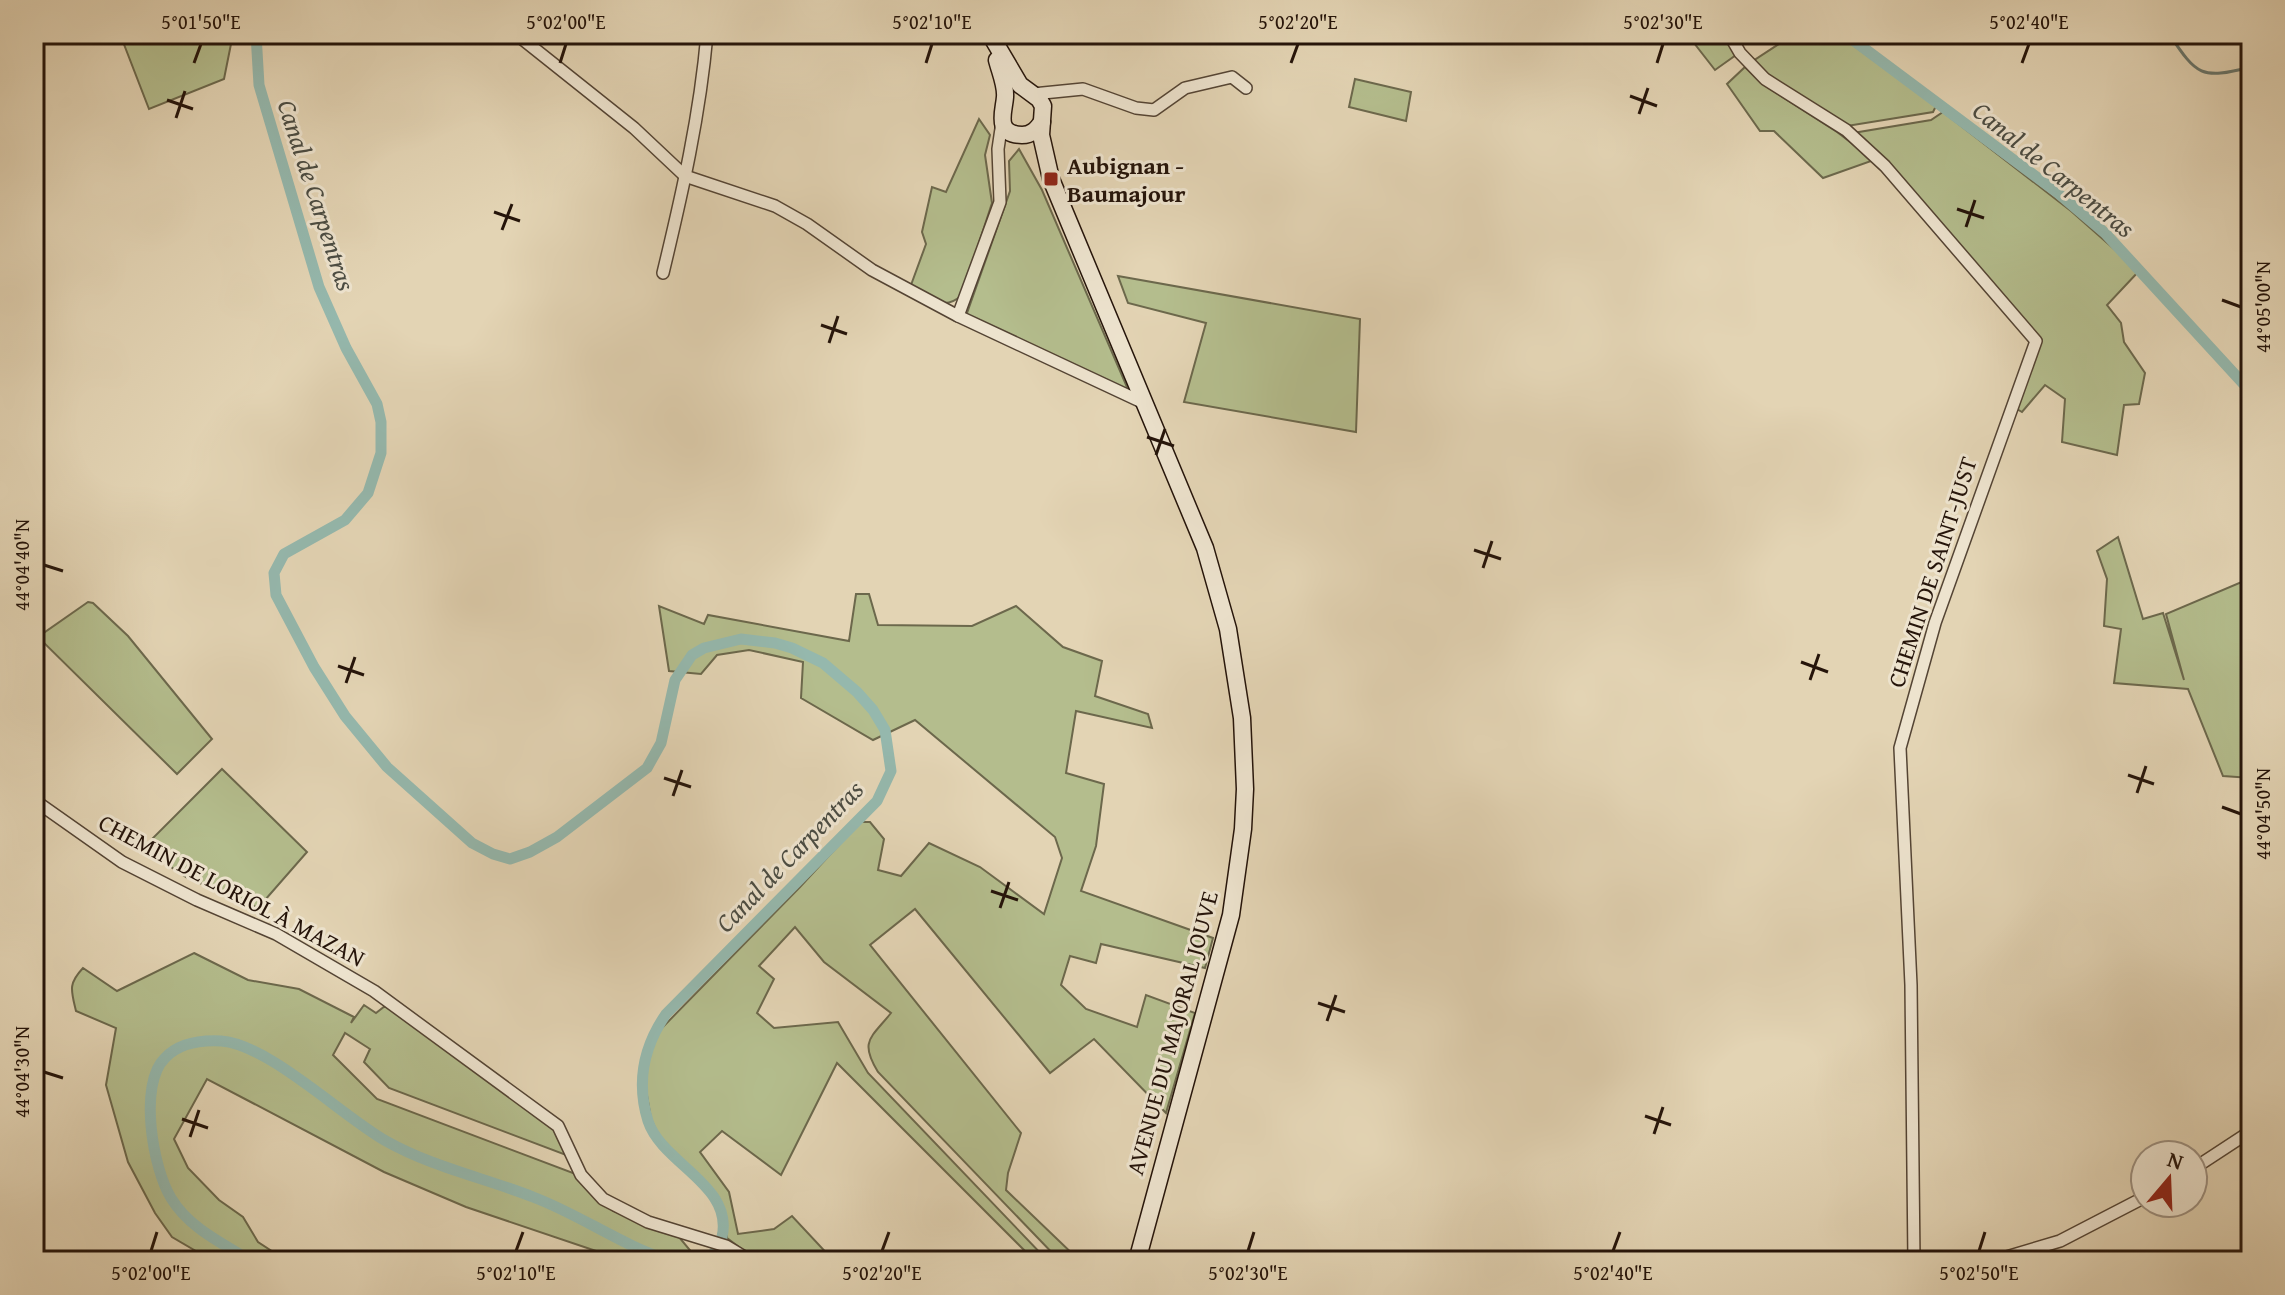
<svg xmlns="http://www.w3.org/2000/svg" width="2285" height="1295" viewBox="0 0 2285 1295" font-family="'Gentium Book Plus',serif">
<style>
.green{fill:#b4bd8d;stroke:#6c684c;stroke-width:2}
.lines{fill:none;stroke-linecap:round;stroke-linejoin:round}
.stream{stroke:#68766c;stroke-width:3}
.canal{stroke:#95b8ad;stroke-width:11}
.minor-casing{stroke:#544434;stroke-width:14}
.secondary-casing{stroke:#25140a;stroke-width:19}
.minor{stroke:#ede3ce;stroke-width:11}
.secondary{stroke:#ede3ce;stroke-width:16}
.ticks{fill:none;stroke:#25140a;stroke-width:3}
.poi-dot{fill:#8f2418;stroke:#ede3ce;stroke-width:3}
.labels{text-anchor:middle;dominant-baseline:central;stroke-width:6;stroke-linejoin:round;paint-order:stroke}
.poi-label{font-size:24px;font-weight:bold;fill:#25140a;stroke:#ede3ce;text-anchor:start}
.street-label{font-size:24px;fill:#25140a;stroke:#ede3ce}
.water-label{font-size:26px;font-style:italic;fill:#4c4d43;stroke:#ede3ce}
.neatline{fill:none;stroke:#25140a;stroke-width:3}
.ticks-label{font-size:20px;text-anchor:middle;fill:#25140a}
</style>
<rect width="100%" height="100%" fill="#e3d4b4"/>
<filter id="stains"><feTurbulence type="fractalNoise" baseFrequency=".0025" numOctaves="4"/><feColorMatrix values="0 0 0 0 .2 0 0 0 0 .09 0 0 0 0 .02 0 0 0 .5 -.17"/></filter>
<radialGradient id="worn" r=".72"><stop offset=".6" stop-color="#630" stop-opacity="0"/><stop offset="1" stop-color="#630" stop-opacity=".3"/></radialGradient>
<g class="green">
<polygon points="120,34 233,34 224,79 149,109"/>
<polygon points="1687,34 1724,34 1736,55 1715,70"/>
<polygon points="1794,34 1838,34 1936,106 1933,112 1847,126 1768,76 1753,61"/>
<polygon points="1745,67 1761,83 1837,132 1874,160 1823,178 1774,131 1760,131 1727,84"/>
<polygon points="1355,79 1411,92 1406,121 1349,107"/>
<polygon points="1943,112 2071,211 2139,271 2107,305 2121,323 2124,342 2145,373 2139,404 2124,405 2117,455 2062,442 2065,399 2045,385 2022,412 2017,409 2041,340 1853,133 1931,120"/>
<path d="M979,119l11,16 -5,20 7,48 -30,92c-20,18 -31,2 -51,-10l15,-41 -4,-12 10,-45 14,5z"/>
<polygon points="1019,149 1042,190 1127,387 1124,391 966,316 1010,191 1009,161"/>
<polygon points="1118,276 1360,319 1356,432 1184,402 1206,323 1128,303"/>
<polygon points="2118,537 2143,619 2163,613 2184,680 2166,614 2251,578 2251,778 2223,776 2188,689 2114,683 2121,629 2104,626 2107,579 2097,551"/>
<path d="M856,594h13l9,31 94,1 44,-20 47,41 39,14 -7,35 53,18 4,14 -76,-17 -10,62 38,11 -8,62 -15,45 132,47 -8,30 -104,-24 -5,19 -26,-7 -9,29 25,24 51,18 9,-32 49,18 -29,100 -72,-74 -44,34 -135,-164 -45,36 151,188 -13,40 -2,17 74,71h-20l-182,-189c-19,-31 -7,-34 13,-59l-67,-51 -29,-35 -36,39 15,13 -17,34 17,15 64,-6 30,51 180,188h-13l-198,-198 -56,112 -59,-44 -22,21 29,40 9,42 36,-5 18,-13 42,45h-76l-31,-23 -3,-24 -10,-22 -55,-55 -8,-18 -6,-35 1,-27 10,-23 144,-147 60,-65h10l14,17 -6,31 23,6 28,-33 51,24 64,47 18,-56 -7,-21 -140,-117 -42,20 -72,-42 2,-36 -54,-12 -32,5 -16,19 -32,-3 -10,-65 45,18 4,-9 141,26z"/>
<polygon points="88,602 93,603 128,636 212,739 177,774 38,637"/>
<polygon points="222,769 307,852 258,908 186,877 143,848"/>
<path d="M194,953l54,27 51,9 55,28 -3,6 13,-18 12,8 9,-7 164,113 17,36 -177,-67 -25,-26 6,-13 -25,-16 -12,22 44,44 204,77 5,11 27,24 66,26 20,24h-98l1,-8 -136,-46 -82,-35 -177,-93 -33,60 14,29 31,32 24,17 15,25 29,19h-74l-41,-24 -17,-24 -27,-51 -22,-77 10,-57 -40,-17c-5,-21 -8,-27 7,-43l34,23z"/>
</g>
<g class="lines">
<path class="stream" d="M2169,34c28,41 31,46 82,33"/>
<g class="canal">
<path d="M256,34l3,51 60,202 27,61 31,56 4,18v31l-13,40 -23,27 -61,34 -10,19 2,22 38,72 31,49 42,51 85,76 21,11 17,5 20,-7 27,-15 90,-69 14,-25 14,-63 17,-25 12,-7 37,-9 34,4 17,5 31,15 34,29 16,18 12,20 6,41 -14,30 -211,213c-22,32 -30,68 -18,107 14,43 86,64 74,116 -3,11 -8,19 -18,24"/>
<polyline points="1845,34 2058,193 2105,233 2251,392"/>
<path d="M251,1261c-29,-18 -62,-33 -80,-63 -18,-29 -33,-114 -6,-140 14,-15 36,-18 56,-17 47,3 121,75 165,100 46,26 99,37 147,56 48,18 89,49 138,64"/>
</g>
<g class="minor-casing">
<g id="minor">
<polyline points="516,34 634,128 685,176 775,206 807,224 872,270 958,316 1144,403"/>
<polyline points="1729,34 1740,53 1765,79 1846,130 1885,166 2036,341 1935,623 1900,748 1911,985 1914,1261"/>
<polyline points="1033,94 1083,89 1136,108 1154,110 1185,88 1232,77 1246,88"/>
<path d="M663,273c19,-79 37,-158 44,-239"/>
<polyline points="958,316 1000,202 998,149 1002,122"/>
<polyline points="34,800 122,862 197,900 276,934 374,991 558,1126 581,1175 603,1199 648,1222 726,1246 751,1261"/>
<polyline points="2193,1169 2251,1131"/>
<polyline points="1993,1261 2060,1241 2145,1197"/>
</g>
</g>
<g class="secondary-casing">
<g id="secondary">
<polyline points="990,34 1020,85 1039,99 1043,106 1041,135 1051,179 1205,548 1228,629 1242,718 1245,789 1243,829 1231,915 1137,1261"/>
<path d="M997,60c3,12 9,25 8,37 -1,15 -11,37 17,38 10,0 15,-6 20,-13"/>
</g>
</g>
<use href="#minor" class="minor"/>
<use href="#secondary" class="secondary"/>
</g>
<path class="ticks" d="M194,63l7,-19M560,63l6,-19M926,63l6,-19M1291,63l7,-19M1657,63l6,-19M2022,63l7,-19M1630,96l27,10M167,100l26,9M1639,114l9,-26M176,118l9,-27M1957,209l27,9M494,212l26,9M1966,227l9,-27M502,230l10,-26M2222,300l19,7M821,325l26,9M829,343l9,-27M1147,437l27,9M1156,455l9,-26M1474,550l27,9M44,565l19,6M1483,568l9,-27M1801,662l27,10M338,666l26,9M1810,680l9,-26M346,683l9,-26M2128,775l26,9M664,778l27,9M2137,793l9,-27M673,796l9,-26M2222,807l19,7M991,891l27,9M1000,908l9,-26M1318,1003l27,9M1327,1021l9,-26M44,1072l19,6M1645,1116l26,9M182,1119l26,9M1654,1134l9,-27M190,1137l9,-27M151,1251l6,-19M516,1251l7,-19M882,1251l7,-19M1248,1251l6,-19M1613,1251l7,-19M1979,1251l6,-19"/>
<rect class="poi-dot" x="1043" y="171" width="16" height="16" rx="4"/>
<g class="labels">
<g class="poi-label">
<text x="1067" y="165">Aubignan -<tspan x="1067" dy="28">Baumajour</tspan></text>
</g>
<g class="street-label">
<text transform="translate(1932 572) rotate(-72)">CHEMIN DE SAINT-JUST</text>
<text transform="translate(232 890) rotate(28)">CHEMIN DE LORIOL À MAZAN</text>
<text transform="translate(1172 1033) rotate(-75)">AVENUE DU MAJORAL JOUVE</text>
</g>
<g class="water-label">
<text transform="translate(2054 169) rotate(39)">Canal de Carpentras</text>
<text transform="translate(317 195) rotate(72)">Canal de Carpentras</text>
<text transform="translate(789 856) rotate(-46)">Canal de Carpentras</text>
</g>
</g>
<rect width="2285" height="1295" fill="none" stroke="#e3d4b4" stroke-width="88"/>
<g transform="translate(2169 1179) rotate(19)"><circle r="38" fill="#ede3ce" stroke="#9d9080" stroke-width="2"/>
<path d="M0-6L14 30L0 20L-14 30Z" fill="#8f2418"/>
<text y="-12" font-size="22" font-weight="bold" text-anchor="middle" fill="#25140a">N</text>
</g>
<rect x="44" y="44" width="2197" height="1207" class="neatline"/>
<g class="ticks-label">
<text x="201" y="29">5°01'50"E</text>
<text x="566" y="29">5°02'00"E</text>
<text x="932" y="29">5°02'10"E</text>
<text x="1298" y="29">5°02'20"E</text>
<text x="1663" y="29">5°02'30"E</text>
<text x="2029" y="29">5°02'40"E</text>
<text transform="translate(2263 307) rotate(-90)" y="7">44°05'00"N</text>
<text transform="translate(22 565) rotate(-90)" y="7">44°04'40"N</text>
<text transform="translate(2263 814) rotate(-90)" y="7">44°04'50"N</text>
<text transform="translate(22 1072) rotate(-90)" y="7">44°04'30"N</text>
<text x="151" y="1280">5°02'00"E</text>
<text x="516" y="1280">5°02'10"E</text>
<text x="882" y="1280">5°02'20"E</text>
<text x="1248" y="1280">5°02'30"E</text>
<text x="1613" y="1280">5°02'40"E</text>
<text x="1979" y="1280">5°02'50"E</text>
</g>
<rect width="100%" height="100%" filter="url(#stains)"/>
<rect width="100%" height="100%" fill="url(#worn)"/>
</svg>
